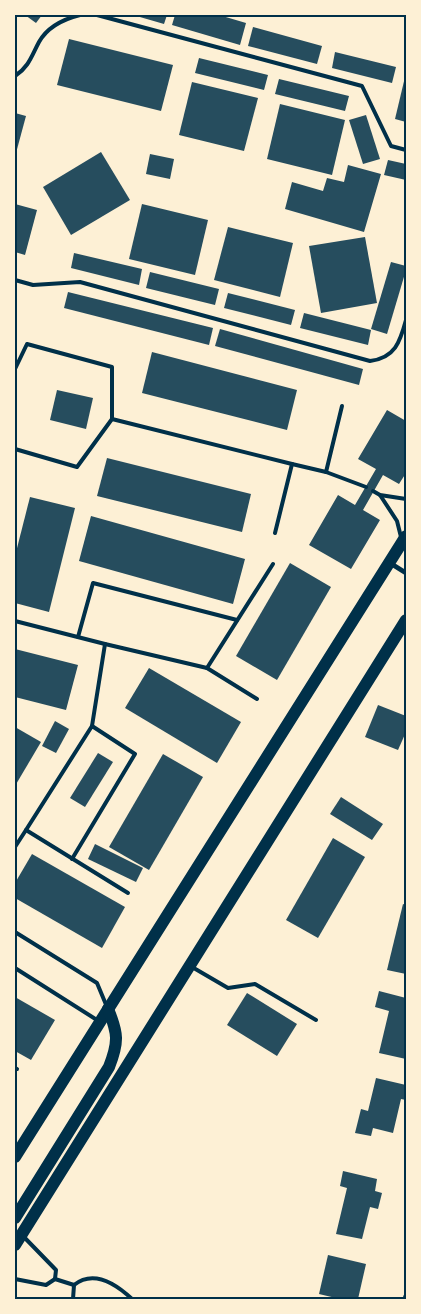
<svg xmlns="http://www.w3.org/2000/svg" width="421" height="1314" viewBox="0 0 421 1314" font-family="'Alegreya Sans',sans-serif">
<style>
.building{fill:#264d5e}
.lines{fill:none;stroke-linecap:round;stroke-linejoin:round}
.service{stroke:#003049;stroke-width:4}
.minor{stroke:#003049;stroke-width:5}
.primary{stroke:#003049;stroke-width:12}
.neatline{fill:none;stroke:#003049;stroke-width:2}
</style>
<rect width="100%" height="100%" fill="#fdf0d5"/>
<g class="building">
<polygon points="25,15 42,15 36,23"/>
<polygon points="133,15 167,15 164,24"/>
<polygon points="175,15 219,15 246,23 240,45 172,25"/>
<polygon points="253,27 322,46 317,64 248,46"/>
<polygon points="69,39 173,65 161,111 57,85"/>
<polygon points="335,52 396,67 392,83 332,68"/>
<polygon points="199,58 268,75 264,90 195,73"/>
<polygon points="405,77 406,77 406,122 395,119"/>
<polygon points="279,79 349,96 345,111 275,94"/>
<polygon points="192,82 258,98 244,151 179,135"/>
<polygon points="280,104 345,120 332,175 267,159"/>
<polygon points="15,113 26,116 16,153 15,153"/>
<polygon points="366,115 380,159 363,164 349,120"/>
<polygon points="101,152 130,200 71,235 43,187"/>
<polygon points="150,154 174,159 170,179 146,174"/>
<polygon points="388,160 406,164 406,180 384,175"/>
<polygon points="348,165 381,174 364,232 285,209 292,182 323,191 327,178 344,182"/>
<polygon points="15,204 37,210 25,255 15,252"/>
<polygon points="142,204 208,220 195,275 129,259"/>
<polygon points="228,227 293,243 280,297 214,280"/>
<polygon points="365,237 377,303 321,313 309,246"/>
<polygon points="74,253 142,269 139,285 71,268"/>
<polygon points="391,262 406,266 406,270 387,334 371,329"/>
<polygon points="150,272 219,289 215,305 146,288"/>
<polygon points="68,292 213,328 209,345 64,308"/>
<polygon points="228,293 295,310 291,325 224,308"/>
<polygon points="304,313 371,330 368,345 300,328"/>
<polygon points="220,329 363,369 359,385 215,346"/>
<polygon points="152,352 297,390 287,430 142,393"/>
<polygon points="57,390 93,398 86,429 50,420"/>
<polygon points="387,410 406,421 406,473 399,484 383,475 363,510 380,520 351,569 309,545 338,495 355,505 376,469 358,459"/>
<polygon points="107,458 251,494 242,532 97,496"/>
<polygon points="30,497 75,508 49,612 15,603 15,556"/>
<polygon points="91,516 245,559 233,604 79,561"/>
<polygon points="290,563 331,587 277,680 236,656"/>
<polygon points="15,649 78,665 66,710 15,697"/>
<polygon points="149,668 241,722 217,763 125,708"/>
<polygon points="378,705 406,716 406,732 398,750 365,737"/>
<polygon points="55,721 69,729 56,753 42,746"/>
<polygon points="15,727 41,742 15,786"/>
<polygon points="98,753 113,762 85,807 70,798"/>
<polygon points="163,754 203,777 149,870 109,847"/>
<polygon points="341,797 383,824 372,840 330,814"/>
<polygon points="333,838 365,857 318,938 286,920"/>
<polygon points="95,844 143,868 136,882 88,859"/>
<polygon points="32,854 125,907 102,948 15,898 15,883"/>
<polygon points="403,904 406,905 406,974 387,970"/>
<polygon points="379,991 406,998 406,1059 379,1053 389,1011 375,1007"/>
<polygon points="247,993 297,1024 277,1056 227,1025"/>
<polygon points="15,997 55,1020 31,1060 15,1051"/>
<polygon points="376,1078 406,1085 406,1100 401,1099 393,1133 373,1128 371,1136 355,1133 361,1109 368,1111"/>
<polygon points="343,1171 377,1179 375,1191 382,1193 378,1209 370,1207 362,1239 336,1234 347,1188 340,1186"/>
<polygon points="328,1255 366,1264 358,1299 340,1299 319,1294"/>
</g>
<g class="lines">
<g class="service">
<polyline points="82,15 97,15 362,86 391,146 406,150"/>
<path d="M15,76c14,-9 17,-21 24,-34 9,-16 25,-23 41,-27"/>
<polyline points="406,220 406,227"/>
<path d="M15,280l18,5 47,-3 290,79c25,-3 30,-19 36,-41"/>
<polyline points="15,369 27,344 112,367 112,419 77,467 15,449"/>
<polyline points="112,419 292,464"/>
<polyline points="326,472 342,406"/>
<polyline points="373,491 380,495 406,499"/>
<polyline points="380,495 397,521 401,537"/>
<polyline points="275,533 292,464 326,472 366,487"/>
<polyline points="15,621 105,644"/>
<polyline points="78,637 93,583 237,620"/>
<polyline points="207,668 273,564"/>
<polyline points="92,726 105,644 207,668 257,699"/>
<polyline points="26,830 92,726 135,754 72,859"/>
<polyline points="15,847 26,830 128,893"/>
<polyline points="15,932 97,983 107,1007"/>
<polyline points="192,967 228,988 255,984 316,1020"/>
<polyline points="15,968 97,1020"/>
<polyline points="15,1068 17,1069"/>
<path d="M23,1236l33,34 -1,9 19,6c20,-16 42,-1 58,14"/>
<polyline points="15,1279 46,1285 55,1279"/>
<polyline points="73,1299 74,1285"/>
</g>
<g class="minor">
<polyline points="390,563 406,573"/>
<polyline points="405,1299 406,1296"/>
</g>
<g class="primary">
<polyline points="15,1157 406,536"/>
<path d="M15,1218l94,-151c10,-25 9,-34 -1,-58"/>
<polyline points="15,1245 406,620"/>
</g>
</g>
<rect width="421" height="1314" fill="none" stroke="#fdf0d5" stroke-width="32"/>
<rect x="16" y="16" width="389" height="1282" class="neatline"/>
</svg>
